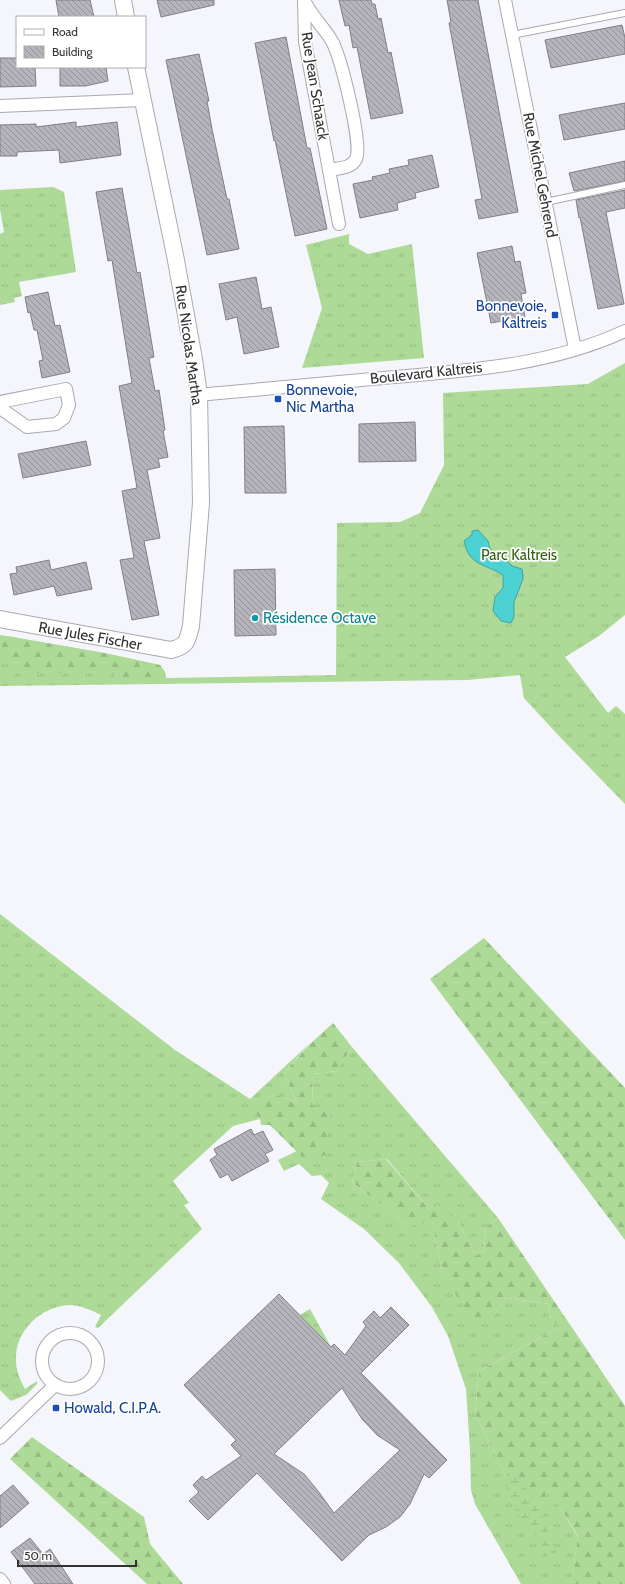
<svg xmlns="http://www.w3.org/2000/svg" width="625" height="1584" viewBox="0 0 625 1584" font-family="Cabin,sans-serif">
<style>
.grass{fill:url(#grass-tufts)}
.forest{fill:url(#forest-firs)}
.wetland{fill:url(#wetland-marsh)}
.water{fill:#4dd2d3;stroke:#45a2a3}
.building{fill:url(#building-back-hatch);stroke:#807f85;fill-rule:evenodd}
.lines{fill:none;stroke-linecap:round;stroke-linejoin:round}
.service-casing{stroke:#aaa9b0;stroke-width:8}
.minor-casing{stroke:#aaa9b0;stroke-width:14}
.tertiary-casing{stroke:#aaa9b0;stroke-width:18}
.service{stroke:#fff;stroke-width:6}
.minor{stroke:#fff;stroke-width:12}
.tertiary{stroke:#fff;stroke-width:16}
.transit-dot{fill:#1a4fb4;stroke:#fff;stroke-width:1.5}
.culture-dot{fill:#0f9aa8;stroke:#fff;stroke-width:1.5}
.labels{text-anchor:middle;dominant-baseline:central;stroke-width:3.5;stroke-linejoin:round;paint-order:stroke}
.street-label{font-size:15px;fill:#323234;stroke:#fff}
.transit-label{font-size:15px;fill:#164399;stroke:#fff;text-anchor:start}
.park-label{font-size:15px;fill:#345f14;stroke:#fff}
.culture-label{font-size:15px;fill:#0d838f;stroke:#fff;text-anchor:start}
</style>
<defs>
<pattern id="grass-tufts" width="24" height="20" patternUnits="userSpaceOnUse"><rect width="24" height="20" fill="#adda96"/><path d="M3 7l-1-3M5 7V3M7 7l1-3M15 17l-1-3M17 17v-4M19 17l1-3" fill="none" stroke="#95bc82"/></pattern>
<pattern id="forest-firs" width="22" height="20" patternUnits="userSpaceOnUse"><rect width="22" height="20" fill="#adda96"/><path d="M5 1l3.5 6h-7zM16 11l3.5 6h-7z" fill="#95bc82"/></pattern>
<pattern id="wetland-marsh" width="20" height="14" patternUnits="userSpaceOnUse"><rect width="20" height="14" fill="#adda96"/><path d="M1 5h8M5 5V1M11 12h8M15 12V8" fill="none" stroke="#95bc82"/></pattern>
<pattern id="building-back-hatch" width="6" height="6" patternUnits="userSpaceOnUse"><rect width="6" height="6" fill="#b5b4bb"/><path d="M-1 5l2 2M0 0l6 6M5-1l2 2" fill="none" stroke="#949399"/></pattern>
</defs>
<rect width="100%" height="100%" fill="#f5f5fc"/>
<g class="grass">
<polygon points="53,187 64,192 76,272 19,282 22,296 14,298 15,302 0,305 0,234 4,232 0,209 0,190"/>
<polygon points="349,234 349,244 368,254 412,244 424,358 302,368 322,308 306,245"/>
<polygon points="625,363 625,615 599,636 565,657 608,713 616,706 625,714 625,804 559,736 524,698 520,675 467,680 0,686 0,635 104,653 160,665 165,672 166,678 336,675 337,523 400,522 420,513 444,465 443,393 588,384"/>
<path d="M0,914l175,136 75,49 59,-55 -25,29 13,30 -22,-9 -22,13 7,12 -27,7 -60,55 16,22 -5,2 18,24 -104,99 -3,-1 6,-12c-10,-5 -21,-10 -32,-10 -28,2 -54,25 -53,55 0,10 4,20 9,29l12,-8v3l-11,11 -15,6 -11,-11z"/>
<polygon points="352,1047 498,1218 486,1227 484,1251 476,1256 458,1222 430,1210 387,1159 357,1162 352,1182 408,1226 432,1220 443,1275 491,1319 506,1298 550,1304 549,1314 558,1328 479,1371 475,1413 506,1477 545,1482 578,1537 571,1584 521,1584 475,1504 471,1490 470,1450 466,1389 448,1336 432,1307 399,1263 364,1229 321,1199 329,1183 321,1175 312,1176 299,1164 284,1171 278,1160 297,1151 307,1162 312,1105 313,1074 336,1071"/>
<polygon points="310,1309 331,1347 300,1315"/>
</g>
<g class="forest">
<polygon points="7,636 104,653 160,665 165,672 166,678 115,679 115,672 30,673 9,665 1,644"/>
<polygon points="484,938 625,1088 625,1240 430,979"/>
<polygon points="333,1023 352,1047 336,1071 313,1074 312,1105 330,1113 325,1155 307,1162 270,1125 261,1125 260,1119 252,1107 275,1094 297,1103 284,1073 309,1045"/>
<polygon points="386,1159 430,1210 438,1205 458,1222 476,1256 484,1251 486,1227 498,1218 625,1406 625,1584 571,1584 578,1536 545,1483 545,1500 540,1508 518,1494 506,1477 475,1413 479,1371 558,1328 549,1314 550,1304 506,1298 491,1319 474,1322 443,1275 432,1221 408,1226 352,1182 357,1162"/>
<polygon points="32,1437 144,1517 150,1544 183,1584 147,1584 10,1459"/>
</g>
<polygon class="wetland" points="507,1473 511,1473 526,1489 540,1508 556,1553 555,1557 551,1558 545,1551 538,1538 524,1524 518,1514 512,1499 507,1492"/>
<path class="water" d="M478,530l10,11 2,8 11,6 11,11 10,3 1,10 -9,23v15l-3,6 -10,-2 -8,-10 2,-14 8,-9v-13c-19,-12 -34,-9 -39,-34l8,-6v-4z"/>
<g class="building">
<polygon points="56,0 90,0 94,17 59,17"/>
<polygon points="157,0 214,0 214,5 161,17"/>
<polygon points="339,0 371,0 372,4 375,4 378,19 381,18 388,53 391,52 403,113 371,119 357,47 353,48 349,25 345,26"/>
<polygon points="447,0 478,0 518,212 479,219 475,200 482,199 449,23 451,22"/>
<polygon points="622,25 625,38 625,54 551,68 545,40"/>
<polygon points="286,37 307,148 310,148 327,229 295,236 275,140 274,141 255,43"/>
<polygon points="199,54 209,101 207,101 212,129 227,199 229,199 239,249 207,255 166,60"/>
<polygon points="0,58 17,58 17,67 35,67 36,86 0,87"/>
<polygon points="60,67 106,67 108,81 85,86 60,86"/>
<polygon points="625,103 625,129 564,140 559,115"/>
<polygon points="76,122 76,127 117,122 121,155 60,163 59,150 17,152 17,156 0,156 0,125 36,124 36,127"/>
<polygon points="432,155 439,187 415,193 416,198 397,203 398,210 360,218 353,184 373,180 372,177 390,173 389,169 409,165 408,160"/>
<polygon points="625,161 625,181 574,191 569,173"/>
<polygon points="122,188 137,273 140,272 154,357 149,358 155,391 159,390 165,430 163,431 168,457 158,459 160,467 147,470 160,538 144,541 159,615 132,620 120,560 134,558 122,491 137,488 119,386 132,383 112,260 108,261 96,192"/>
<polygon points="625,190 625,208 606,212 624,304 598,309 580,217 579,218 576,200"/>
<polygon points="512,246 515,262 520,261 526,293 521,294 525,317 491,323 477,253"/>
<polygon points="256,277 262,309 271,307 279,347 244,354 237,317 226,320 219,284"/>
<polygon points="48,292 55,326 60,325 70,372 42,378 39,361 43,360 37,330 34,330 30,312 28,313 25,297"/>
<polygon points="415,422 416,461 359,462 359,424"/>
<polygon points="284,426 286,493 245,493 244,427"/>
<polygon points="86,441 91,465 23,478 18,454"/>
<polygon points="49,560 51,570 86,562 92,589 57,596 54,586 14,595 10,574 17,573 16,567"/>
<polygon points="275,569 276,635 235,636 234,570"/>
<polygon points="251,1129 254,1135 263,1131 266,1137 273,1150 265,1154 269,1161 232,1181 228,1174 220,1178 210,1160 217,1155 214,1149"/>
<path d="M279,1294l52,53 3,-3 11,11 21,-29 -3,-4 11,-11 6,7 11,-11 18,18 -48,48 86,87 -18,18 -5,-4 -14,30 -10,13 -14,10 -17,8 -27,26 -85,-88 -49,47 -19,-19 10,-9 -6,-7 9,-9 4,4 35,-24 -10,-11 5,-5 -52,-55zM342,1388l20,31 15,16 23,15 -66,63 -16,-22 -14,-17 -30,-20z"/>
<polygon points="13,1485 29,1503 0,1528 0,1496"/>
<polygon points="30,1538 43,1554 50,1549 73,1584 35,1584 11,1552"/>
</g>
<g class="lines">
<g class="service-casing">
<g id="service">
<polyline points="512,35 625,13"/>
<polyline points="546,202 625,185"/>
</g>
</g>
<g class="minor-casing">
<g id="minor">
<path d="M304,0c7,16 21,28 29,43 8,17 30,101 23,116 -5,10 -18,9 -27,11l10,54"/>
<polyline points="505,0 575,349"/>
<polyline points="304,1 305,42 329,170"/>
<polyline points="0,106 143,100"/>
<path d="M199,395c61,-6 122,-11 184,-17 81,-7 167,-12 242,-47"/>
<polyline points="0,402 66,389 69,405 64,418 56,424 27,427 0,408"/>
<circle cx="70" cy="1361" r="28"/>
<polyline points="0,1438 55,1385"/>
<polyline points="0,1579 4,1584"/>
</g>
</g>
<g class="tertiary-casing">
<g id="tertiary">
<polyline points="123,0 126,17"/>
<path d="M0,619l171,31c16,-4 16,-8 20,-24l10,-123 -2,-108 -5,-36 -19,-104 -39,-188"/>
</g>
</g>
<use href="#service" class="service"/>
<use href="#minor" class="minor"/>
<use href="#tertiary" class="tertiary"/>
</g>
<g class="transit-dot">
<rect x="551" y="311" width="8" height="8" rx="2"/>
<rect x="274" y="395" width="8" height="8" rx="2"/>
<rect x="52" y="1404" width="8" height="8" rx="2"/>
</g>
<circle class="culture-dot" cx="255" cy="618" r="4"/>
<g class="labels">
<g class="street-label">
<text transform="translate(315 86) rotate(81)">Rue Jean Schaack</text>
<text transform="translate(540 175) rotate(79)">Rue Michel Gehrend</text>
<text transform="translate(189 345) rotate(82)">Rue Nicolas Martha</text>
<text transform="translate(426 373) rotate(-6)">Boulevard Kaltreis</text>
<text transform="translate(90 636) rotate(10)">Rue Jules Fischer</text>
</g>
<g class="transit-label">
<text x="547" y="306" text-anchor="end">Bonnevoie,<tspan x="547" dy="17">Kaltreis</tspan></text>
<text x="286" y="390">Bonnevoie,<tspan x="286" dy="17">Nic Martha</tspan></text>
<text x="64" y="1408">Howald, C.I.P.A.</text>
</g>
<g class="park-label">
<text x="519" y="555">Parc Kaltreis</text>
</g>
<g class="culture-label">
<text x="263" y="618">Résidence Octave</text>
</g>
</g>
<rect x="16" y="16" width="130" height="52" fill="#ffffff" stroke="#adadae"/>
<rect x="24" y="29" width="20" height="6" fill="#ffffff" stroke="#adadae"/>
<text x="52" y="36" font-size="12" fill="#323234">Road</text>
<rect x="24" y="46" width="20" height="12" fill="url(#building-back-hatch)" stroke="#adadae"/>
<text x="52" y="56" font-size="12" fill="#323234">Building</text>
<path d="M18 1560v6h118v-6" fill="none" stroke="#323234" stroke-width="2"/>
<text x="24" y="1560" font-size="12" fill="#323234" stroke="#ffffff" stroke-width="3" paint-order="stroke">50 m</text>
</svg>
